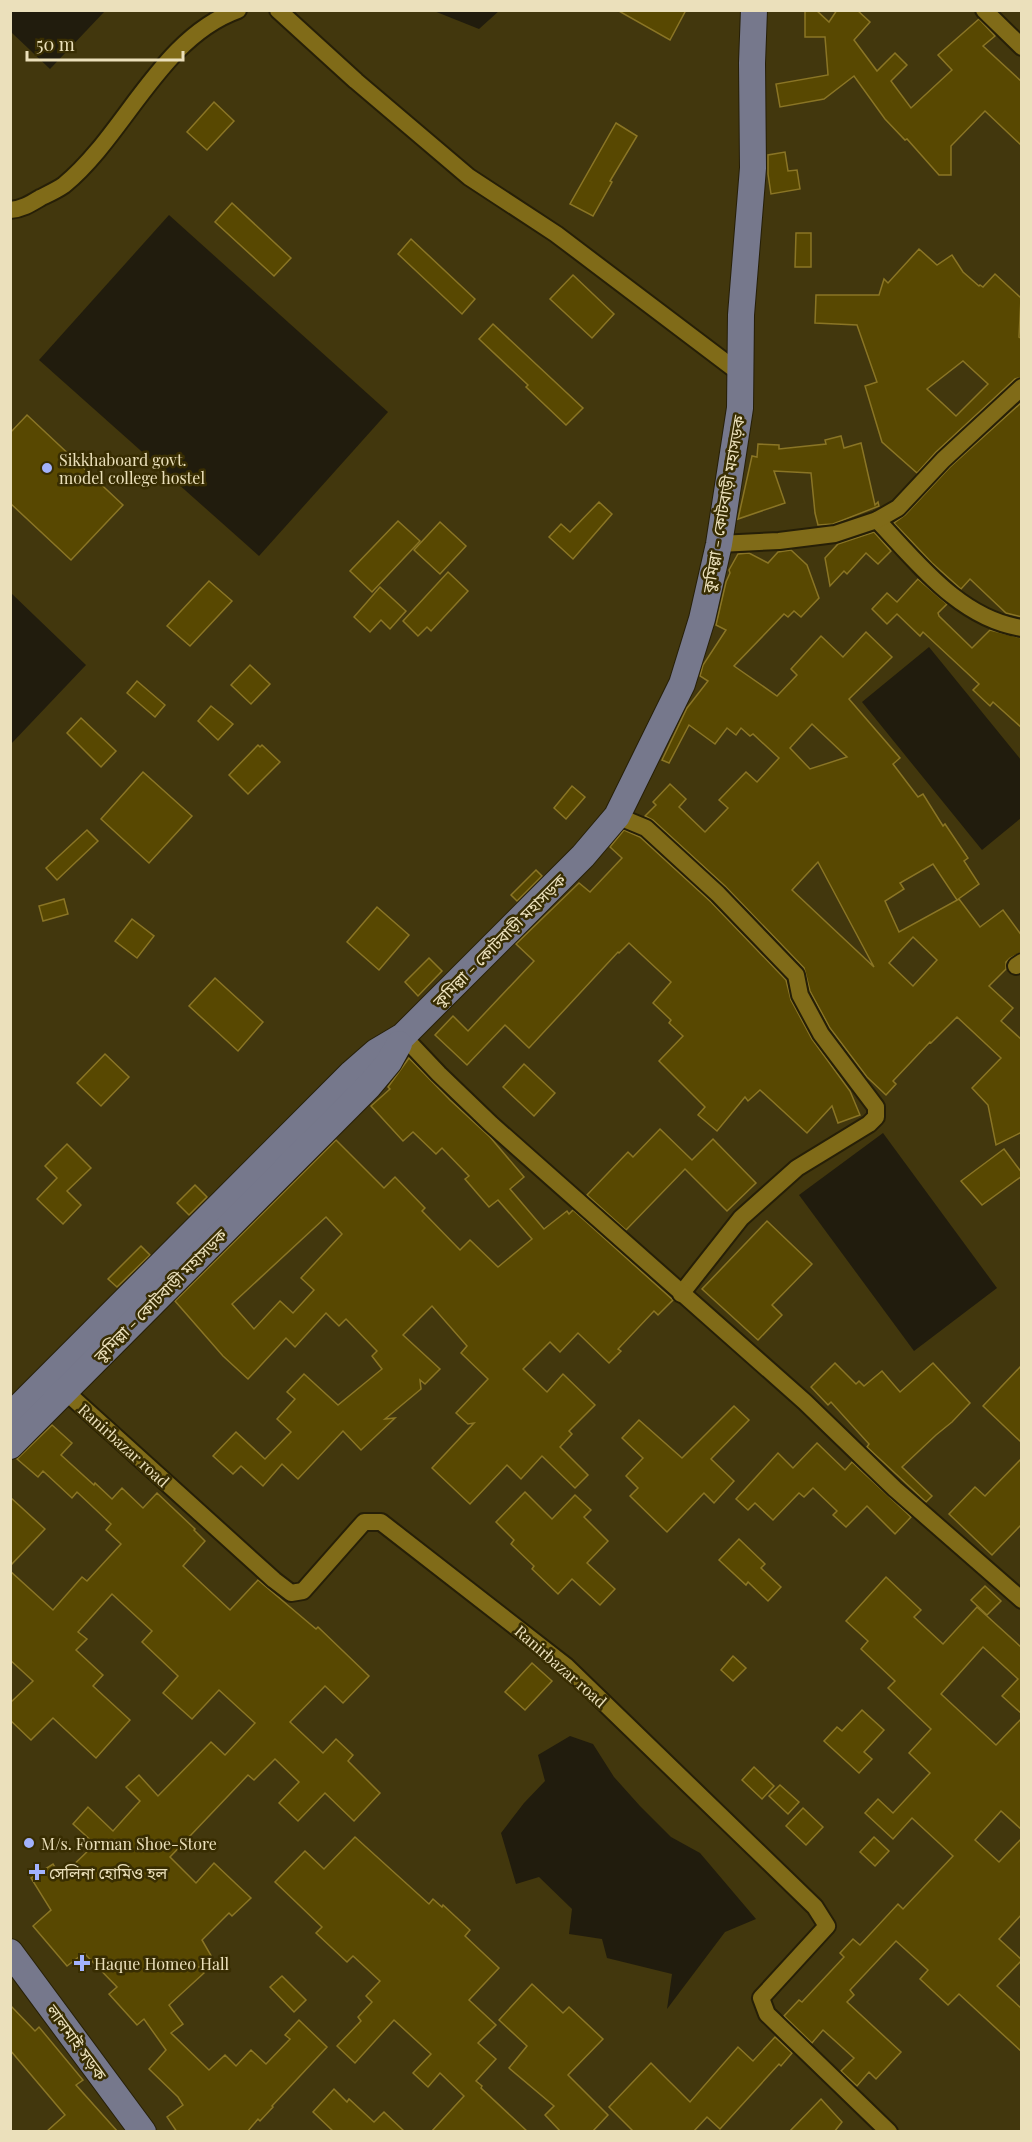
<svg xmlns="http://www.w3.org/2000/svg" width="1032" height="2142" viewBox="0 0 1032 2142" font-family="'Playfair Display','Noto Sans Bengali',serif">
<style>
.water{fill:#211c0d}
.building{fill:#584801;stroke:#8a7525;stroke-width:1.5;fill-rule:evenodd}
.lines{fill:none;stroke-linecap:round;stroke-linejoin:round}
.minor-casing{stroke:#261f07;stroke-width:20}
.primary-casing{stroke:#261f07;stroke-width:28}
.minor{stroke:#806b18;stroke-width:16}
.primary{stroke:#76788c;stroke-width:26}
.poi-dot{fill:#a2b2fd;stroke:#382d02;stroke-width:2}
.labels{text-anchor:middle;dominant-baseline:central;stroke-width:5;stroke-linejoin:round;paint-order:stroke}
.poi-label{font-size:16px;fill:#ebe0bb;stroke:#382d02;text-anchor:start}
.street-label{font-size:16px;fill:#ebe0bb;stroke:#382d02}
</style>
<rect width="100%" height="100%" fill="#42370d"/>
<g class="water">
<polygon points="10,11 11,10 105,11 50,69 11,32"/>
<polygon points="434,11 499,11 479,29"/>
<polygon points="169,215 388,412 259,556 39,360"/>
<polygon points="10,592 86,665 11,744 10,744"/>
<polygon points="929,647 1021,760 1021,818 982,850 862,702"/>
<polygon points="883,1133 997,1288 914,1351 799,1195"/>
<polygon points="570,1736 593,1744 614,1777 640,1806 671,1837 700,1853 756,1919 725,1932 667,2009 672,1974 607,1958 602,1939 569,1934 572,1909 539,1877 516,1884 501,1833 524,1803 545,1781 538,1755"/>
</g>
<g class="building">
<polygon points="617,10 686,10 670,40"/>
<polygon points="805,10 816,10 829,22 837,10 857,10 870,22 854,40 877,71 895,53 907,65 891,81 911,108 952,70 938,55 979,19 995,36 983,46 1022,82 1022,146 985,111 951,146 951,175 939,175 907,139 905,140 885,119 854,76 824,99 780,107 776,84 828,75 825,37 805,37"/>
<polygon points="214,102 234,121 207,150 187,132"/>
<polygon points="616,123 637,136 610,181 612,182 593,216 570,204"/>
<polygon points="785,152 788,171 797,170 800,189 771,194 768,174 768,155"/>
<polygon points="232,203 291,258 274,276 215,222"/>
<polygon points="796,233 811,233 811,267 795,267"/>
<polygon points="411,239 475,299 462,314 398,254"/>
<path d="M919,249l18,16 15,-10 11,17 16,14 1,-1 3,2 12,-13 26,24 -2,39 3,2v38l-7,2 -79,73 -19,21 -35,-31 -17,-56 12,-4 -20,-57 -42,-2 1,-28h63l5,-16 4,4zM963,361l25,23 -32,32 -29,-27z"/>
<polygon points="573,275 614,314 592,338 550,299"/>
<polygon points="493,324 583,408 566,425 526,387 528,385 479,339"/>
<polygon points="1022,402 1022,617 1006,613 970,579 961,589 932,563 894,523 905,515 950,467"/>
<polygon points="27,415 123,505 71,560 10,503 10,433"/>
<polygon points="841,436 844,448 861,443 875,505 878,502 879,506 833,524 818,525 815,513 811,473 774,471 785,503 738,519 752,456 757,457 758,444 779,445 779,449 826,444 825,440"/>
<polygon points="599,502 612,514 573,559 549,537 561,524 570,532"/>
<polygon points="398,521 420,541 372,592 350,571"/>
<polygon points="440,522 466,546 440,574 414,550"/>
<polygon points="874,532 891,551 878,564 866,553 847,574 844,571 830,586 825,558 838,544"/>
<path d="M791,550l16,15 12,33 -18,19 -7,-6 -6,6 -4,-3 -50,52 43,30 20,-21 -6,-6 30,-33 22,21 23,-25 26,25 -43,42 51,59 -7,6 25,33 5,-3 20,32 2,-2 23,34 -4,3 15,23 -22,16 -24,-36 -33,19 4,6 -19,12 14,31 60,-33 21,28 23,-17 19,26v16l-12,6 -4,4v7l-17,17 24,22 -12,13 21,19v92l-26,13 -8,-40 -16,-17 29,-30 -44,-41 -26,26 -1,-1 -37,39 3,3 -10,11 -19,-18 -37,-49 -20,-37 -6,-23 -79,-82 -72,-66 -8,-4 11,-11 -3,-3 17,-18 16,15 -7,8 26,25 23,-24 -9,-8 27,-28 11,10 22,-24 -26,-24 -3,2 -9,-8 -5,7 -9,-7 -12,16 -26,-19 -20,38 -7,-3 25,-52 21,-27 -8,-5 3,-11 23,-35 -10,-5 10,-43 4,-9 -1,-3 9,-16 11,-1 19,10 10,-11zM812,724l35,33 -37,12 -20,-21zM818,862l56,105 -82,-77zM913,937l24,23 -24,26 -24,-23z"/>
<polygon points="448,572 468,591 431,631 427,627 418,636 403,621"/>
<polygon points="918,579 947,604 938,613 939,616 972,648 990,630 1022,638 1022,728 993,702 990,706 973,690 979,684 923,632 920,636 897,614 887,624 872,609 887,593 897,602"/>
<polygon points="209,581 232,601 190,646 167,626"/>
<polygon points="380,587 406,611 390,629 381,620 370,632 354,617"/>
<polygon points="250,665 270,684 251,704 231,685"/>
<polygon points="137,681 165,705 155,717 127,693"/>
<polygon points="211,706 233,724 218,740 198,721"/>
<polygon points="81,718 116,751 101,767 67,733"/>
<polygon points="258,745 260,747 262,745 280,762 248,794 229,775"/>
<polygon points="143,772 192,816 149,863 101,819"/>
<polygon points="572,786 585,797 566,819 554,808"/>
<polygon points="87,830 98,841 57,880 46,868"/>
<polygon points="624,830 640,837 711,902 786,980 791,1000 812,1039 850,1091 860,1115 838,1123 832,1106 807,1133 760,1090 748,1101 745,1097 717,1131 698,1115 705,1107 659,1061 683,1036 669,1023 671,1020 653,1003 671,982 629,943 619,953 618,952 529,1048 505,1025 467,1065 435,1035 453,1016 468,1031 534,961 516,944 579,883 590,892 622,858 610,847"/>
<polygon points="536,870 542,876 517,901 511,895"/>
<polygon points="64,899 68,914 43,921 39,906"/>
<polygon points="377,907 409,935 379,970 347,942"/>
<polygon points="132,919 154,936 137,958 115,941"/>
<polygon points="429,958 442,971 418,996 405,982"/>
<polygon points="215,978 263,1022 238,1051 189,1006"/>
<polygon points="105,1054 129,1077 101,1106 77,1083"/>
<path d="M409,1058l41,42 40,37 34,40 -14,12 34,40 23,-18 2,3 4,-4 100,90 -15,15 -4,-4 -36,38 3,2 -12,12 -31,-30 -18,19 -10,-10 -27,27 24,23 16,-18 32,31 -26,26 3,3 -12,13 28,28 -13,13 -33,-32 -21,23 -14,-14 -37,39 -38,-36 42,-45 -6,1 -12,-11 32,-34 -27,-26 6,-7 -35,-40 -29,29 37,34 -15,15 -5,-4 1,9 -36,30 10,-1 -34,32 -18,-19 -45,48 -16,-15 -19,22 -22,-20 -8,8 -20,-18 23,-24 29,27 26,-27 -14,-13 18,-20 -8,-7 17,-18 34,31 44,-36 -10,-13 5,-5 -31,-32 -7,7 -13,-13 -31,34 -9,-9 -38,41 -25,-23 -48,-55 161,-161 48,48 11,-11 30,31 -3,3 38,39 10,-10 28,27 34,-28 -34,-39 -9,7 -24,-28 4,-3 -27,-28 -6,6 -23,-22 -10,9 -32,-35 19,-17 -2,-2zM326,1217l16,17 -41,44 13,12 -21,23 -13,-12 -26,28 -22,-25z"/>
<polygon points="524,1064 555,1093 534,1116 503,1087"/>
<polygon points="660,1129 692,1160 713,1139 756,1183 727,1211 685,1169 626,1230 587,1195 628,1152 633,1157"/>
<polygon points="67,1144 91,1168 67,1191 81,1205 63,1224 37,1199 57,1178 45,1166"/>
<polygon points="1004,1149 1022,1173 1022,1176 982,1205 961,1181"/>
<polygon points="195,1185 207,1197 189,1215 177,1203"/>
<polygon points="767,1221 812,1264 772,1305 782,1315 758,1340 702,1289"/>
<polygon points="141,1246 150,1255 117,1287 108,1279"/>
<polygon points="835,1363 856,1384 859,1381 864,1386 882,1371 900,1392 933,1363 970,1403 952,1422 936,1435 902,1467 932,1496 926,1502 867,1447 869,1444 831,1402 828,1405 811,1387"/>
<polygon points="1022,1365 1022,1443 983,1406"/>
<polygon points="734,1406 749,1420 711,1459 734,1481 714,1503 704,1493 667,1532 630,1496 638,1488 626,1476 643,1458 622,1438 639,1420 682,1458"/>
<polygon points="52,1425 72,1443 61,1455 94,1485 95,1483 112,1499 122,1488 143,1508 157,1493 195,1529 194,1530 205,1541 183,1566 230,1610 258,1580 316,1629 318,1627 369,1676 343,1703 325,1686 290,1722 323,1753 336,1739 353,1755 348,1761 380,1793 354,1821 325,1793 298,1821 279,1803 299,1782 275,1759 254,1780 248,1775 170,1857 196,1883 214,1863 251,1898 232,1916 229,1913 202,1940 213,1959 199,1967 204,1973 169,2005 183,2024 171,2033 209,2070 225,2055 236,2066 251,2050 266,2064 290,2039 285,2035 299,2020 327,2047 272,2106 273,2107 260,2121 258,2119 247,2132 177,2132 167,2117 183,2105 178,2097 149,2069 166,2050 144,2019 137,2025 109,1994 117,1987 84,1953 67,1966 33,1926 51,1910 31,1878 53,1864 61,1877 95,1844 73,1824 88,1807 113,1831 140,1801 126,1787 139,1775 158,1796 211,1742 225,1755 255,1723 219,1690 192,1719 163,1693 178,1676 142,1642 152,1631 112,1594 78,1632 87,1639 76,1650 103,1675 93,1686 130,1720 96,1758 53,1718 31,1740 10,1720 10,1703 33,1681 10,1660 10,1571 53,1610 82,1577 87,1581 121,1544 106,1530 111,1524 77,1492 72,1498 43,1471 38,1477 17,1459"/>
<polygon points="817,1443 845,1470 852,1462 911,1517 895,1534 867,1506 846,1527 833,1515 837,1511 813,1488 804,1497 799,1493 773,1520 755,1503 748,1510 736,1499 778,1453 793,1468"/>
<polygon points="1022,1458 1022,1524 992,1555 949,1514 975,1487 985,1496"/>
<polygon points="525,1492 552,1519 575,1495 591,1510 584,1517 608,1541 587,1563 615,1589 600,1605 572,1579 558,1594 532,1569 534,1566 511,1544 514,1540 496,1522"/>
<polygon points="10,1497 45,1529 10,1566"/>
<polygon points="739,1539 765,1564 761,1568 781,1587 768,1601 748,1582 746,1585 719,1560"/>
<polygon points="886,1577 921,1610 914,1617 943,1644 977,1607 1022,1648 1022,1714 1002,1696 1018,1679 983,1647 941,1694 996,1745 1022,1718 1022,1830 1001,1811 975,1840 999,1862 1022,1838 1022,1914 999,1939 1022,1960 997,1986 1022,2009 1022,2052 959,1994 948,2005 920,1979 928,1970 896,1941 850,1990 854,1995 847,2002 901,2052 876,2079 869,2072 857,2086 841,2071 854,2058 823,2030 812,2043 784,2016 799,2000 802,2002 844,1957 840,1953 853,1939 860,1945 898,1904 903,1909 953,1856 912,1818 893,1839 865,1813 878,1799 893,1813 930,1773 909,1753 931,1729 888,1688 895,1681 861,1649 868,1641 846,1621"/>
<polygon points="985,1586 1001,1601 987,1615 971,1600"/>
<polygon points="733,1656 746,1668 733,1681 721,1670"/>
<polygon points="532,1663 552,1681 525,1710 505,1692"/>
<polygon points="862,1710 884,1730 864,1752 872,1759 859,1773 824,1741 837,1727 842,1731"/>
<polygon points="754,1767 774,1786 762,1799 742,1780"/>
<polygon points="780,1785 799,1802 788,1814 769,1796"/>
<polygon points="803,1808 823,1827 806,1845 786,1826"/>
<polygon points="355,1837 429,1904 433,1899 442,1907 443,1905 470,1930 465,1936 499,1968 469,2000 496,2025 478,2043 496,2059 476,2081 482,2086 481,2088 528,2132 431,2132 464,2096 440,2073 428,2087 413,2073 431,2054 394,2020 355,2063 337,2046 361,2021 358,2017 372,2002 366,1996 380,1981 353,1956 347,1962 316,1933 322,1927 275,1882 305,1851 324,1869"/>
<polygon points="874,1837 889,1851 875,1866 860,1852"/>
<polygon points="282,1976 306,2000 294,2012 270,1987"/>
<polygon points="532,1984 563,2013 569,2007 603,2039 568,2075 608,2115 592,2132 561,2132 545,2115 554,2106 509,2068 527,2046 499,2020"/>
<polygon points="10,2005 35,2031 39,2027 83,2080 76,2085 118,2132 46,2132 65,2115 10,2050"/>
<polygon points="775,2037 792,2053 781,2066 779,2064 720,2129 707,2117 693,2132 634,2132 609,2107 651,2063 690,2102 738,2047 753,2061"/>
<polygon points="334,2089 347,2102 349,2099 374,2122 384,2112 405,2132 334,2132 313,2112"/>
<polygon points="821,2099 842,2122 834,2132 789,2132"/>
</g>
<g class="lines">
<g class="minor-casing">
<g id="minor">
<polyline points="278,10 356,81 469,177 556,234 741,374"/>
<polyline points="984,10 1022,47"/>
<path d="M10,210c12,-1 20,-6 30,-12 8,-4 17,-8 24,-13 61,-50 96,-147 174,-175"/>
<path d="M877,520c40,42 83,99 145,108"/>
<polyline points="719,544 779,541 835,534 877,520 898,508 943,460 1022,387"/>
<polyline points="617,816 646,828 718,894 796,975 800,995 821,1034 876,1107 876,1117 869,1124 797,1168 741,1218 681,1294"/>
<polyline points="1016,966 1022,962"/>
<polyline points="403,1036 439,1074 491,1124 805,1402 895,1489 1022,1600"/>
<polyline points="65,1391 274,1580 291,1593 303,1591 364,1522 381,1522 566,1666 815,1907 827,1926 761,1998 767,2014 889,2132"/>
</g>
</g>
<g class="primary-casing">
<g id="primary">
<polyline points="10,1416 352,1073 376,1052 403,1036 583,856 617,816 682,684 702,619 719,544 740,408 741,315 753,168 752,63 754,10"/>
<polyline points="10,1446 369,1086 389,1062 399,1044"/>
<polyline points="10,1952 143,2132"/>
</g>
</g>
<use href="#minor" class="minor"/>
<use href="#primary" class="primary"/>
</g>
<g class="poi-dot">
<circle cx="47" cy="468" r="6"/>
<circle cx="29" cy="1843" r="6"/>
<path d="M34 1863h6v6h6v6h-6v6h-6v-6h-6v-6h6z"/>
<path d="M79 1954h6v6h6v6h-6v6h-6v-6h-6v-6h6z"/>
</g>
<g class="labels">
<g class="poi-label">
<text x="59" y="459">Sikkhaboard govt.<tspan x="59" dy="18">model college hostel</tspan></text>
<text x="41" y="1843">M/s. Forman Shoe-Store</text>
<text x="49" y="1872">সেলিনা হোমিও হল</text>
<text x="94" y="1963">Haque Homeo Hall</text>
</g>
<g class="street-label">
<text transform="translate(723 504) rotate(-80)">কুমিল্লা - কোটবাড়ী মহাসড়ক</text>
<text transform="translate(499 940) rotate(-45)">কুমিল্লা - কোটবাড়ী মহাসড়ক</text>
<text transform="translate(160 1295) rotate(-45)">কুমিল্লা - কোটবাড়ী মহাসড়ক</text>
<text transform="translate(124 1445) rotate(42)">Ranirbazar road</text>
<text transform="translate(561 1666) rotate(41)">Ranirbazar road</text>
<text transform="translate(77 2042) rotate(54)">লালমাই সড়ক</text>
</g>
</g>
<rect width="1032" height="2142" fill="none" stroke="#ebe0bb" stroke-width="24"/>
<path d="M27 51v9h156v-9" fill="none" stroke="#ebe0bb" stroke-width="3"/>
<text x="36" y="51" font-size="18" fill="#ebe0bb" stroke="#382d02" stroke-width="4.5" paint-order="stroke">50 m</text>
</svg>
